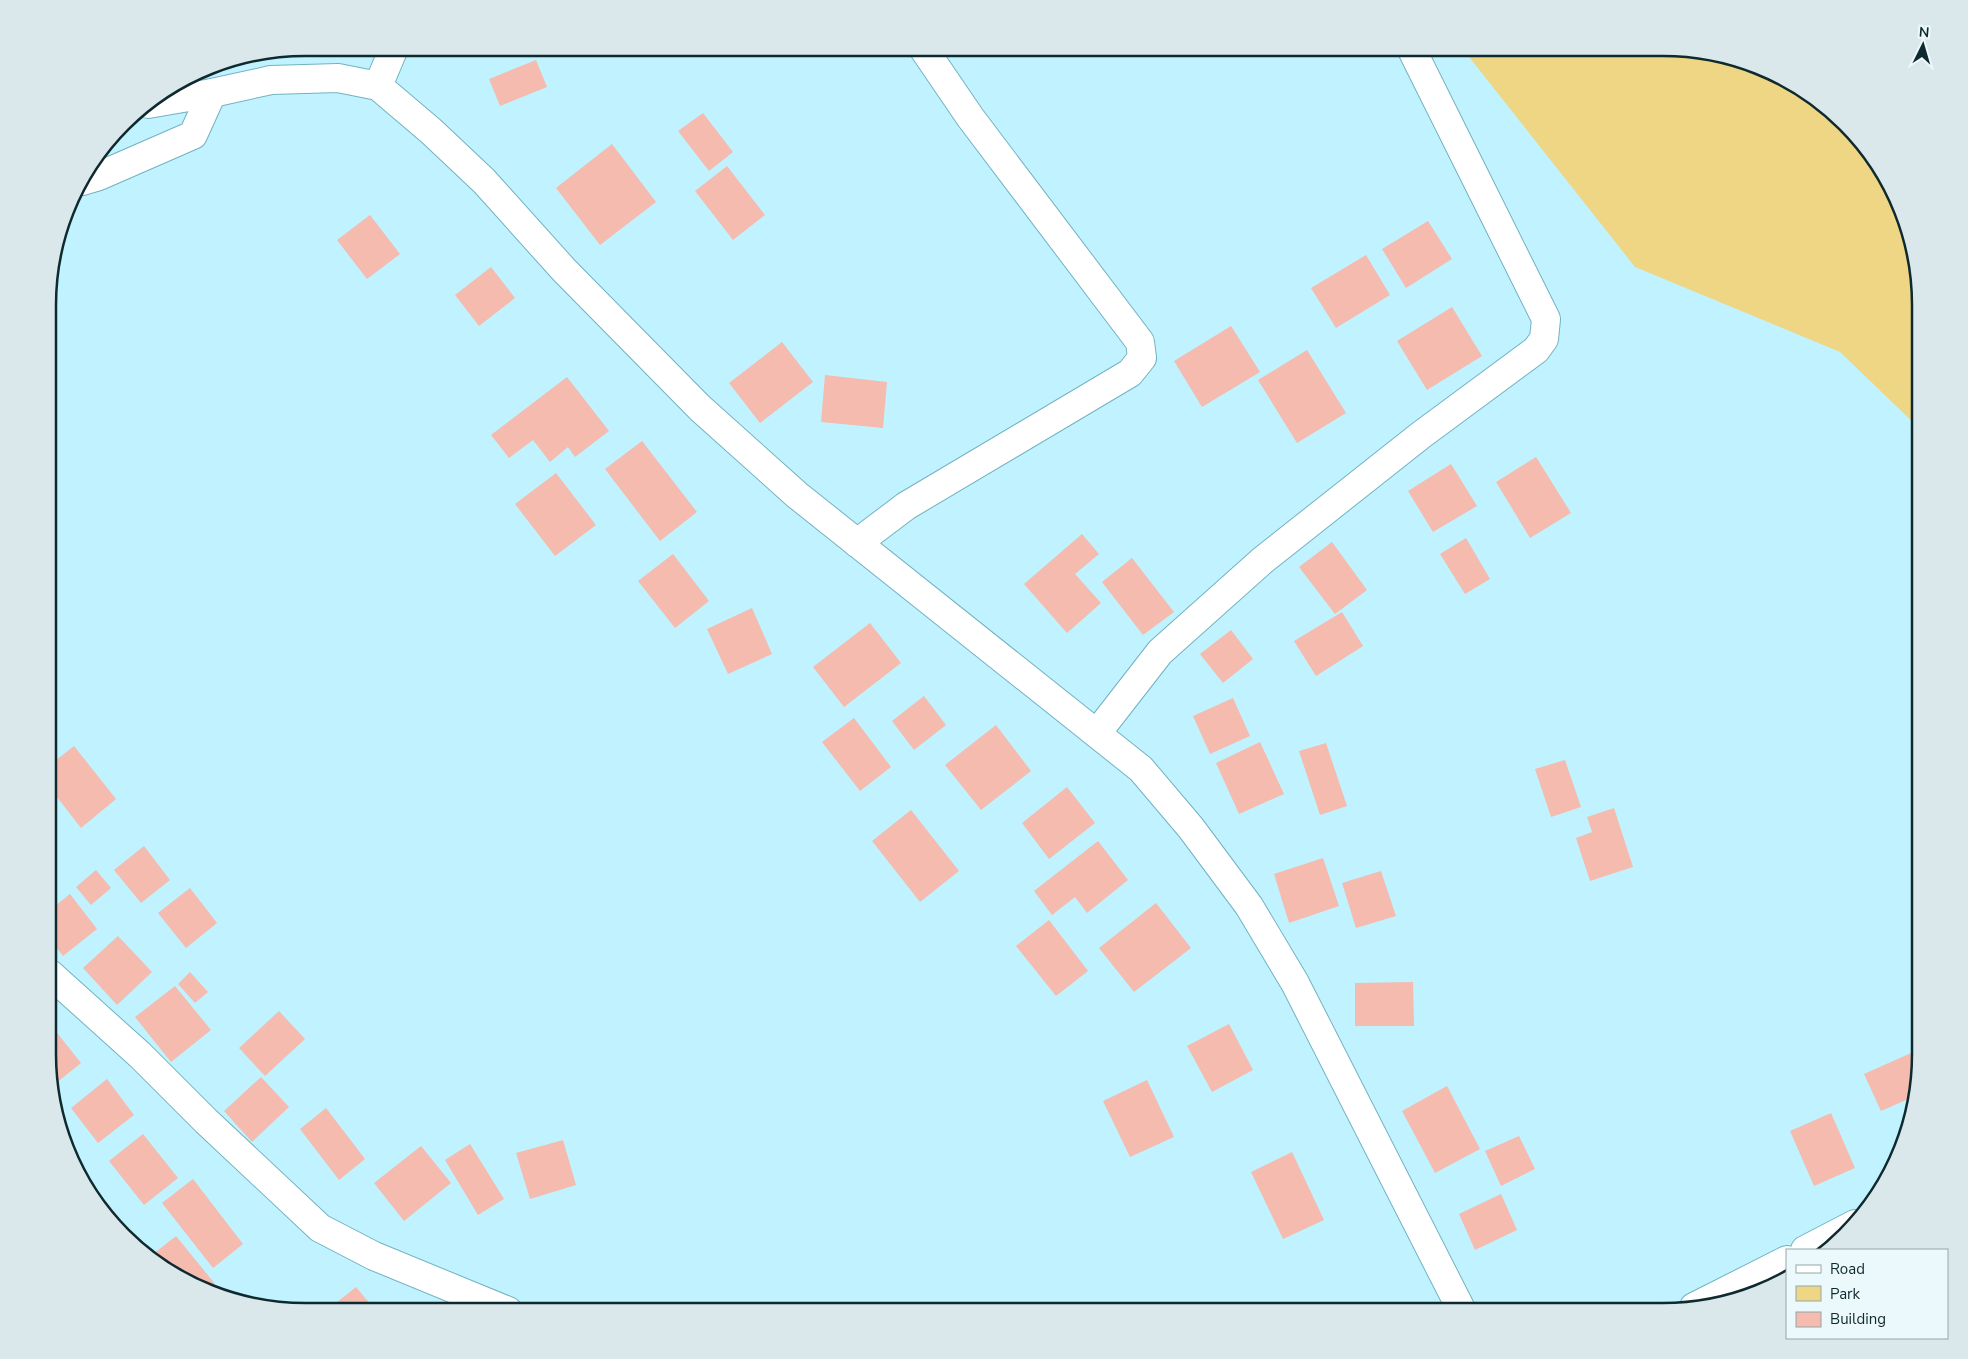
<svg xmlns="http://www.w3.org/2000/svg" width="1968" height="1359" viewBox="0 0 1968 1359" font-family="'Nunito Sans',sans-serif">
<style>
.green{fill:#eed684}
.building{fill:#f4bbae}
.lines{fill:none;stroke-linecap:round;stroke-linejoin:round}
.minor-casing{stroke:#72b2c0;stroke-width:30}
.tertiary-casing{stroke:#72b2c0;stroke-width:30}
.minor{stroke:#fff;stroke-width:28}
.tertiary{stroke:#fff;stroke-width:28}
.rim{fill:none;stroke:#0f2a2f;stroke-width:2.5}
</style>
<rect width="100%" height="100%" fill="#c0f3ff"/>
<polygon class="green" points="1462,48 1679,48 1746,61 1819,101 1886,177 1912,238 1920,289 1920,429 1840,352 1635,267"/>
<g class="building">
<polygon points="536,60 547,87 500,106 489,79"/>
<polygon points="703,113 733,152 709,171 678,131"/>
<polygon points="612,144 656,202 600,245 556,188"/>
<polygon points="727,166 765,215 733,240 695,191"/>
<polygon points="370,215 400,254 367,279 337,240"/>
<polygon points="1428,221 1452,259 1406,288 1382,249"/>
<polygon points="1366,255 1390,295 1336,328 1311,288"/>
<polygon points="491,267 515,298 479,326 455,295"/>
<polygon points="1452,307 1482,356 1427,390 1397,341"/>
<polygon points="1231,326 1260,372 1202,407 1174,361"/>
<polygon points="782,342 813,382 760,423 729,383"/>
<polygon points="1307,350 1346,413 1297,443 1258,380"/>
<polygon points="825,375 887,382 883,428 821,422"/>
<polygon points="567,377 609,431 575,457 568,447 550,462 533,440 509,458 491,435"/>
<polygon points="642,441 697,512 660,541 605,469"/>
<polygon points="1536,457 1571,513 1530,538 1496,482"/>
<polygon points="1451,464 1477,506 1433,532 1408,491"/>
<polygon points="556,473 596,525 555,556 515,504"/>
<polygon points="1082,534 1099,554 1075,574 1101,603 1067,633 1024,584"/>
<polygon points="1466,538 1490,579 1465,594 1440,554"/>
<polygon points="1332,542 1367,590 1335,614 1299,567"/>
<polygon points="673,554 709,601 675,628 638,581"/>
<polygon points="1132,558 1174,612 1143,635 1102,582"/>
<polygon points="752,608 772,654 728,674 707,629"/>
<polygon points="1342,612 1363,646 1316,676 1294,641"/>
<polygon points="870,623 901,663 844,707 813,667"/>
<polygon points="1231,630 1253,659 1223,683 1200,654"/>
<polygon points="924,696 946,725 914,750 892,721"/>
<polygon points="1233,698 1250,736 1210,754 1193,716"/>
<polygon points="854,718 891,767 860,791 822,742"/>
<polygon points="996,725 1031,771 981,810 945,765"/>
<polygon points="1260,742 1284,794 1239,814 1216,763"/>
<polygon points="1326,743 1347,806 1320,815 1299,751"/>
<polygon points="74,746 116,799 81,828 50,788 50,765"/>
<polygon points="1565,760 1581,807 1551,817 1535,769"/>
<polygon points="1067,787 1095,823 1049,859 1022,823"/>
<polygon points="1614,808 1633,867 1590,881 1576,838 1592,832 1587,817"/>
<polygon points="911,810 959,871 920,902 872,841"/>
<polygon points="1098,841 1128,880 1087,913 1075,897 1052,915 1034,891"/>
<polygon points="144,846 170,880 141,903 114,870"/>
<polygon points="1323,858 1339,906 1289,923 1274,874"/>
<polygon points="96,870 111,888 91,905 76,887"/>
<polygon points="1381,871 1396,916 1356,928 1342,883"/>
<polygon points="190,888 217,923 186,948 158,913"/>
<polygon points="70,894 97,929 63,956 50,939 50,910"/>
<polygon points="1156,903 1191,948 1134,992 1099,948"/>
<polygon points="1049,920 1088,971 1056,996 1016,946"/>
<polygon points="118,936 152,972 117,1005 83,968"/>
<polygon points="190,972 208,992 195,1003 178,984"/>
<polygon points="1413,982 1414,1026 1355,1026 1355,983"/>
<polygon points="175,986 211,1030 171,1062 135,1017"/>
<polygon points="279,1011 305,1039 265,1076 239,1048"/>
<polygon points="50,1024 81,1063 50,1088"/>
<polygon points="1229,1024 1253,1070 1212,1092 1187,1046"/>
<polygon points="1920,1049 1920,1070 1915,1096 1881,1111 1864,1074"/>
<polygon points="261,1077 289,1107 252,1142 224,1111"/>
<polygon points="107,1079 134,1115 98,1143 71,1108"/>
<polygon points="1147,1080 1174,1137 1130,1157 1103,1101"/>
<polygon points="1447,1086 1480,1149 1435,1173 1402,1111"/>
<polygon points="326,1108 365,1159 339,1180 300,1129"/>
<polygon points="1831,1113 1855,1168 1814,1186 1790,1131"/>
<polygon points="143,1134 178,1178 144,1205 109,1161"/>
<polygon points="1519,1136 1535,1169 1501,1186 1485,1151"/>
<polygon points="563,1140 576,1185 530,1199 516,1153"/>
<polygon points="470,1144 504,1199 478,1215 445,1160"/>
<polygon points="421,1146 451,1183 404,1221 374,1183"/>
<polygon points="1292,1152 1324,1220 1283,1239 1251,1172"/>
<polygon points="193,1179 243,1244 213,1268 162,1203"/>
<polygon points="96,1189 133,1235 130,1238 91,1193"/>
<polygon points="1501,1194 1517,1230 1475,1250 1459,1214"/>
<polygon points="176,1236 215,1284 208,1290 148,1258"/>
<polygon points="356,1287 376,1311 326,1311"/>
</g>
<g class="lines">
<g class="minor-casing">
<g id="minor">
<polyline points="378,86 394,48"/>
<polyline points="82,181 99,176 193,135 212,93"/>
<polyline points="857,543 906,506 1130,373 1142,358 1140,342 970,117 923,48"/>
<polyline points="1097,733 1160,652 1263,560 1421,435 1536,350 1544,339 1546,319 1411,48"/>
<polyline points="50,974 140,1055 206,1121 320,1228 374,1256 508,1311"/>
<polyline points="1805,1250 1855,1224"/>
<polyline points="1694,1307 1787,1260"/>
</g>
</g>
<g class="tertiary-casing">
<polyline id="tertiary" points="148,104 212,93 271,80 338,78 378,86 431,131 484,181 564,270 700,408 797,495 1141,769 1191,828 1249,906 1295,983 1462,1311"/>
</g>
<use href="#minor" class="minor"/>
<use href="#tertiary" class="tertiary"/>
</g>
<path d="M0 0H1968V1359H0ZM305 56H1663A249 249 0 0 1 1912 305V1054A249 249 0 0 1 1663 1303H305A249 249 0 0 1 56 1054V305A249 249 0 0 1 305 56Z" fill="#dae8ec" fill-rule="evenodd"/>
<path class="rim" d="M305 56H1663A249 249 0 0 1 1912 305V1054A249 249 0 0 1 1663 1303H305A249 249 0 0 1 56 1054V305A249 249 0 0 1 305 56Z"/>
<rect x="1786" y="1249" width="162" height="90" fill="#ecf9fc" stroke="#94a6aa"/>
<rect x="1796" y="1265" width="25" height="8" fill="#ffffff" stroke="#94a6aa"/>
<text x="1830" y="1274" font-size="15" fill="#0f2a2f">Road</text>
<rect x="1796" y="1286" width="25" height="15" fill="#eed684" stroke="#94a6aa"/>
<text x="1830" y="1299" font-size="15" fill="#0f2a2f">Park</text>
<rect x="1796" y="1312" width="25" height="15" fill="#f4bbae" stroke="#94a6aa"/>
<text x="1830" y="1324" font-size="15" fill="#0f2a2f">Building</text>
<g transform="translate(1923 45) rotate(5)" stroke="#ecf9fc" stroke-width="4" paint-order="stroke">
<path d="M0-4L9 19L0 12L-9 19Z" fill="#0f2a2f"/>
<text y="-8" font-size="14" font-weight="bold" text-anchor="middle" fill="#0f2a2f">N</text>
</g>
</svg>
